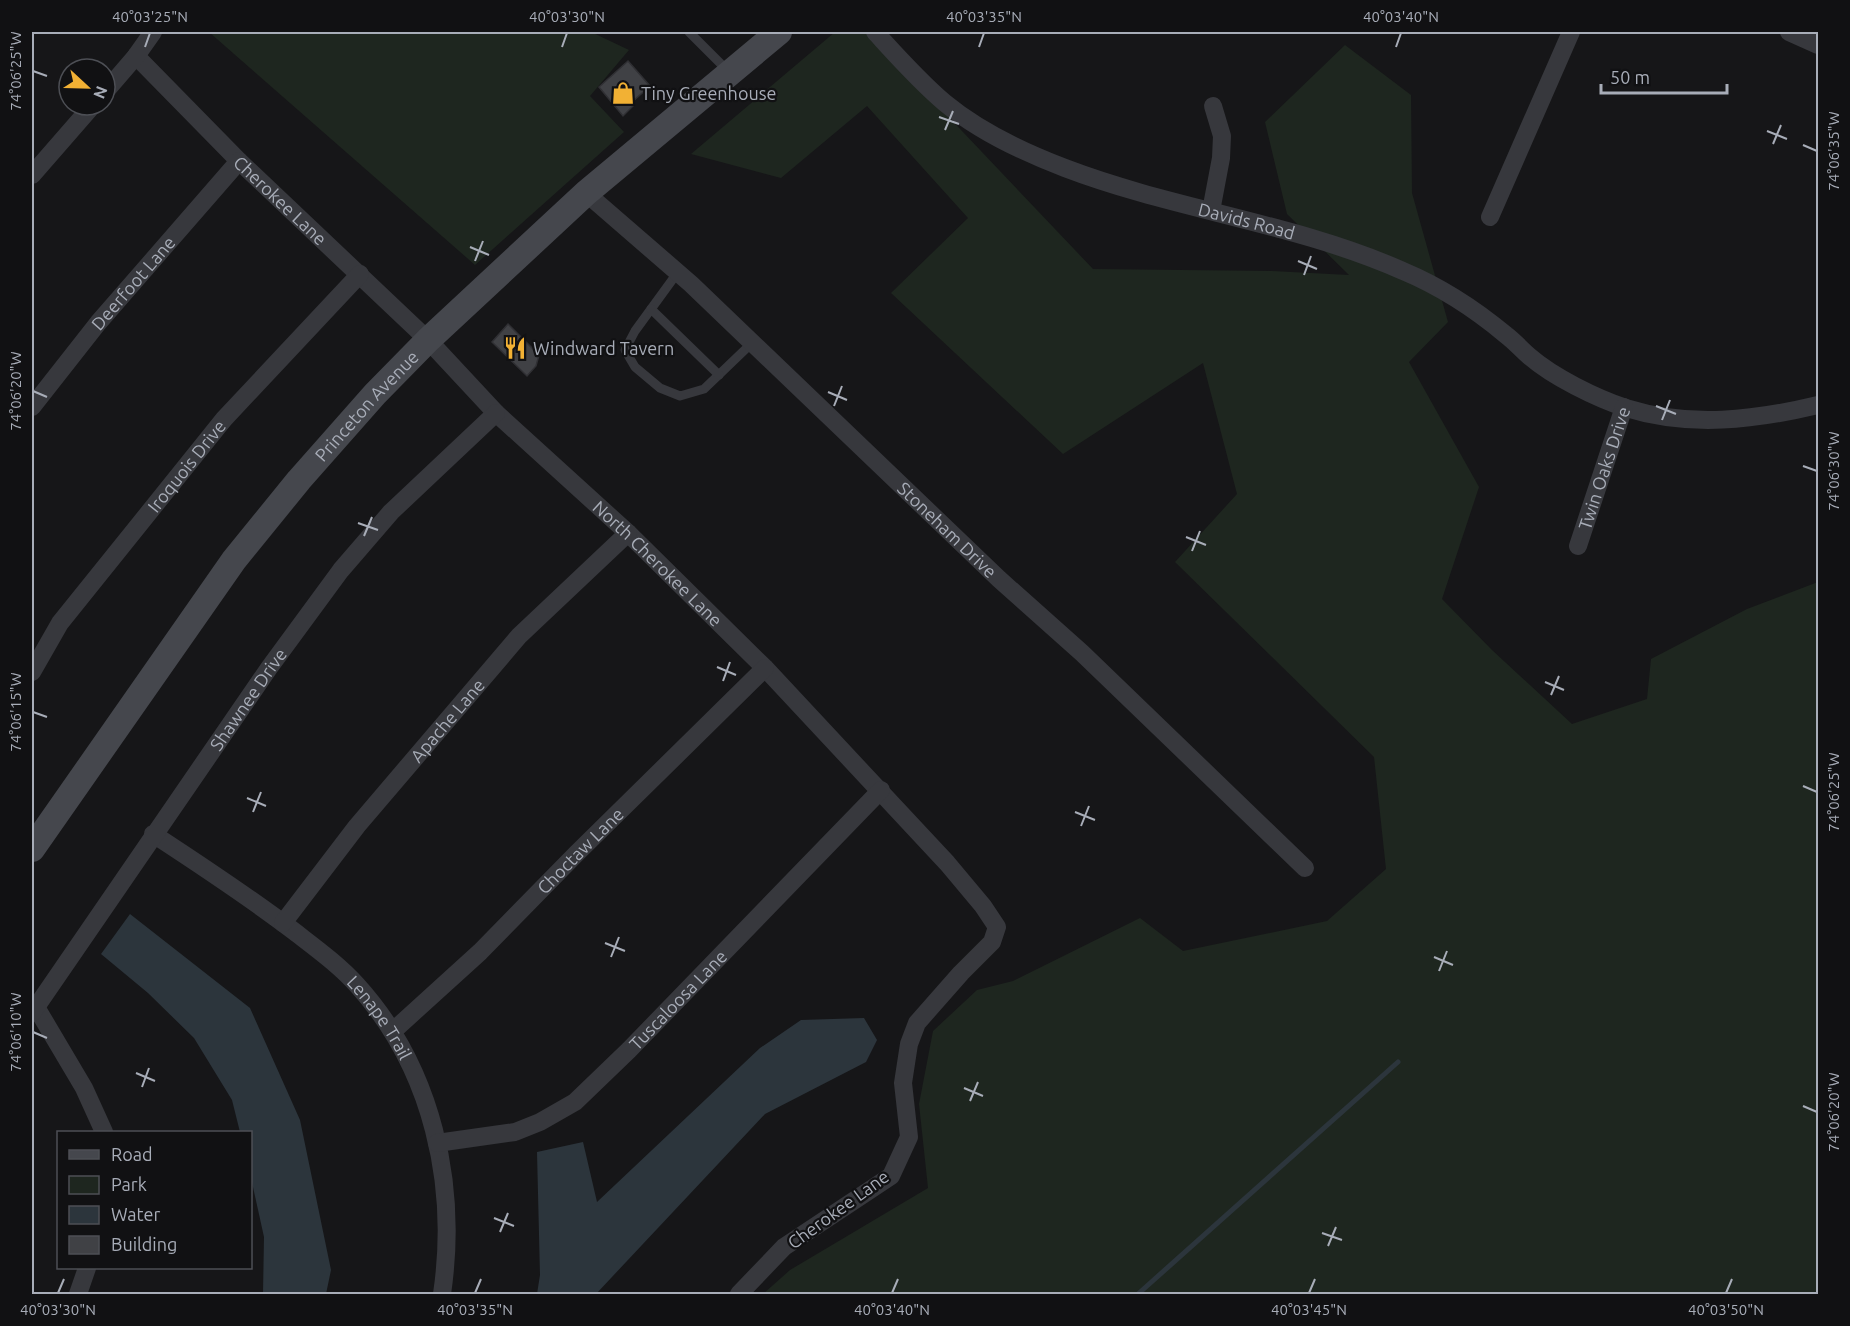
<svg xmlns="http://www.w3.org/2000/svg" width="1850" height="1326" viewBox="0 0 1850 1326" font-family="Ubuntu,sans-serif">
<style>
.green{fill:#1e261f}
.water{fill:#2c353c}
.lines{fill:none;stroke-linecap:round;stroke-linejoin:round}
.stream{stroke:#2c353c;stroke-width:5}
.building{fill:#404145;stroke:#303034;stroke-width:1.5}
.lane{stroke:#37383d;stroke-width:9}
.street{stroke:#37383d;stroke-width:18}
.secondary{stroke:#45474d;stroke-width:26}
.ticks{fill:none;stroke:#a8adb8;stroke-width:2}
.labels{text-anchor:middle;dominant-baseline:central;stroke-width:4.5;stroke-linejoin:round;paint-order:stroke}
.poi-label{font-size:18px;fill:#a8adb8;stroke:#111113;text-anchor:start}
.street-label{font-size:18px;fill:#a8adb8;stroke:#111113}
.neatline{fill:none;stroke:#a8adb8;stroke-width:2}
.ticks-label{font-size:15px;text-anchor:middle;fill:#a8adb8}
</style>
<rect width="100%" height="100%" fill="#161618"/>
<g class="green">
<polygon points="209,32 591,32 629,50 590,96 624,132 475,265"/>
<polygon points="835,32 868,32 1093,269 1272,271 1349,275 1287,214 1265,122 1345,45 1411,95 1412,193 1448,322 1409,362 1479,487 1442,599 1492,650 1572,724 1647,699 1651,659 1747,609 1818,582 1818,1294 763,1294 790,1270 928,1188 919,1104 933,1031 977,990 1013,981 1140,918 1183,951 1327,921 1386,869 1374,757 1175,562 1237,494 1203,363 1063,454 891,293 968,218 867,106 781,178 691,154"/>
</g>
<g class="water">
<polygon points="130,914 250,1008 300,1120 331,1270 326,1294 263,1294 264,1237 251,1178 250,1132 240,1132 232,1100 194,1038 148,993 101,954"/>
<polygon points="864,1018 877,1040 866,1062 765,1114 596,1294 537,1294 540,1275 537,1152 583,1142 597,1202 760,1048 801,1020"/>
</g>
<g class="lines">
<polyline class="stream" points="1138,1294 1398,1062"/>
</g>
<g class="building">
<polygon points="628,61 650,86 631,103 633,106 623,116 599,87"/>
<polygon points="508,324 539,355 536,366 527,376 492,342"/>
</g>
<g class="lines">
<g class="lane">
<polyline points="689,32 728,71"/>
<polyline points="678,272 635,331 625,350 635,367 660,388 680,396 704,389 753,342"/>
<polyline points="651,309 719,375"/>
</g>
<g class="street">
<path id="s1" d="M875,32c22,24 45,50 70,71 35,29 78,49 120,65 110,42 230,55 338,103 36,15 73,39 103,64 8,6 15,14 23,21 24,21 67,42 97,52 64,20 129,12 192,-3"/>
<polyline points="1789,32 1818,45"/>
<path id="s2" d="M136,56l103,105 189,179 68,73 132,120 137,135 182,195 36,43 14,21 -5,15 -31,31 -44,50 -8,21 -6,39 6,54 -18,39 -107,71 -45,47"/>
<polyline points="105,92 136,56 153,32"/>
<polyline points="32,175 93,105"/>
<path id="s3" d="M586,193l105,91 308,295 83,74 223,215"/>
<polyline points="1211,211 1221,158 1222,136 1213,106"/>
<polyline points="1490,217 1571,32"/>
<path id="s4" d="M32,407l66,-84 141,-162"/>
<path id="s5" d="M1578,546l46,-139"/>
<path id="s6" d="M32,672l28,-49 164,-204 136,-145"/>
<path id="s7" d="M153,834c49,32 96,63 142,98 22,17 44,33 62,53 76,84 101,200 85,309"/>
<path id="s8" d="M283,923l74,-97 162,-190 109,-103"/>
<polyline points="36,1007 84,1088 104,1132"/>
<path id="s9" d="M32,1013l237,-345 72,-98 50,-58 105,-99"/>
<path id="s10" d="M393,1031l87,-79 97,-99 188,-185"/>
<path id="s11" d="M437,1143l78,-11 25,-10 35,-20 54,-52 252,-260"/>
<polyline points="78,1294 87,1268"/>
</g>
<path class="secondary" id="s12" d="M32,849l202,-289 65,-80 76,-86 53,-54 158,-147 193,-161"/>
</g>
<path class="ticks" d="M145,47l5,-14M562,47l5,-14M979,47l5,-14M1396,47l5,-14M33,71l14,5M939,117l20,7M945,130l8,-19M1767,131l20,8M1773,144l8,-19M1803,145l14,6M470,247l19,8M475,261l8,-20M1298,261l19,8M1304,275l7,-19M33,391l14,6M828,392l19,8M834,406l8,-20M1656,406l20,8M1662,420l8,-20M1803,466l14,5M358,523l20,7M364,536l8,-19M1186,537l20,8M1192,551l8,-20M717,667l19,8M723,681l7,-19M1545,682l19,8M1551,695l8,-19M33,712l14,5M1803,786l14,6M247,798l19,8M253,812l8,-20M1075,812l20,8M1081,826l8,-20M605,943l20,8M611,957l8,-20M1434,957l19,8M1439,971l8,-20M33,1032l14,6M136,1073l19,8M142,1087l7,-19M964,1088l19,8M970,1101l8,-19M1803,1106l14,6M494,1218l20,8M500,1232l8,-19M1322,1233l20,7M1328,1246l8,-19M58,1293l6,-14M475,1293l6,-14M892,1293l6,-14M1309,1293l6,-14M1726,1293l6,-14"/>
<defs>
<g id="shop-bare" transform="scale(1.8)"><path d="M-5-2.5h2.3a2.7 3.5 0 0 1 5.4 0H5L5.5 6h-11ZM-1.5-2.5h3a1.5 2.3 0 0 0-3 0Z" fill="#f2b134" stroke="#111113" stroke-width="2.5" paint-order="stroke"/></g>
<g id="restaurant-bare" transform="scale(1.8)"><path d="M-5-6h1v4h1v-4h1v4h1v-4h1v5L-1.5 .5V6h-2V.5L-5-1ZM5-6V6H3V1.5H1.5Q1.5-4 5-6Z" fill="#f2b134" stroke="#111113" stroke-width="2.5" paint-order="stroke"/></g>
</defs>
<g fill-rule="evenodd">
<use href="#shop-bare" x="623" y="93"/>
<use href="#restaurant-bare" x="515" y="348"/>
</g>
<g class="labels">
<g class="poi-label">
<text x="641" y="93">Tiny Greenhouse</text>
<text x="533" y="348">Windward Tavern</text>
</g>
<g class="street-label">
<text stroke="none"><textPath href="#s2" startOffset="204">Cherokee Lane</textPath></text>
<text stroke="none"><textPath href="#s1" startOffset="426">Davids Road</textPath></text>
<text stroke="none"><textPath href="#s4" startOffset="160">Deerfoot Lane</textPath></text>
<text stroke="none"><textPath href="#s12" startOffset="556">Princeton Avenue</textPath></text>
<text stroke="none"><textPath href="#s6" startOffset="258">Iroquois Drive</textPath></text>
<text stroke="none"><textPath href="#s5" startOffset="82">Twin Oaks Drive</textPath></text>
<text stroke="none"><textPath href="#s3" startOffset="494">Stoneham Drive</textPath></text>
<text stroke="none"><textPath href="#s2" startOffset="728">North Cherokee Lane</textPath></text>
<text stroke="none"><textPath href="#s9" startOffset="381">Shawnee Drive</textPath></text>
<text stroke="none"><textPath href="#s8" startOffset="261">Apache Lane</textPath></text>
<text stroke="none"><textPath href="#s10" startOffset="260">Choctaw Lane</textPath></text>
<text stroke="none"><textPath href="#s11" startOffset="291">Tuscaloosa Lane</textPath></text>
<text stroke="none"><textPath href="#s7" startOffset="294">Lenape Trail</textPath></text>
<text transform="translate(838 1209) rotate(-36)">Cherokee Lane</text>
</g>
</g>
<rect width="1850" height="1326" fill="none" stroke="#111113" stroke-width="66"/>
<rect x="57" y="1131" width="195" height="138" fill="#111113" stroke="#4d4f55" stroke-width="1.5"/>
<rect x="69" y="1150" width="30" height="9" fill="#45474d" stroke="#4d4f55" stroke-width="1.5"/>
<text x="111" y="1161" font-size="18" fill="#a8adb8">Road</text>
<rect x="69" y="1176" width="30" height="18" fill="#1e261f" stroke="#4d4f55" stroke-width="1.5"/>
<text x="111" y="1191" font-size="18" fill="#a8adb8">Park</text>
<rect x="69" y="1206" width="30" height="18" fill="#2c353c" stroke="#4d4f55" stroke-width="1.5"/>
<text x="111" y="1221" font-size="18" fill="#a8adb8">Water</text>
<rect x="69" y="1236" width="30" height="18" fill="#404145" stroke="#4d4f55" stroke-width="1.5"/>
<text x="111" y="1251" font-size="18" fill="#a8adb8">Building</text>
<g transform="translate(87 87) rotate(112)"><circle r="28" fill="#111113" stroke="#4d4f55" stroke-width="1.5"/>
<path d="M0-4.5L10 22L0 15L-10 22Z" fill="#f2b134"/>
<text y="-9" font-size="16" font-weight="bold" text-anchor="middle" fill="#a8adb8">N</text>
</g>
<path d="M1601 84v9h126v-9" fill="none" stroke="#a8adb8" stroke-width="3"/>
<text x="1610" y="84" font-size="18" fill="#a8adb8" stroke="#111113" stroke-width="4.5" paint-order="stroke">50 m</text>
<rect x="33" y="33" width="1784" height="1260" class="neatline"/>
<g class="ticks-label">
<text x="150" y="22">40°03'25"N</text>
<text x="567" y="22">40°03'30"N</text>
<text x="984" y="22">40°03'35"N</text>
<text x="1401" y="22">40°03'40"N</text>
<text transform="translate(16 71) rotate(-90)" y="5">74°06'25"W</text>
<text transform="translate(1834 151) rotate(-90)" y="5">74°06'35"W</text>
<text transform="translate(16 391) rotate(-90)" y="5">74°06'20"W</text>
<text transform="translate(1834 471) rotate(-90)" y="5">74°06'30"W</text>
<text transform="translate(16 712) rotate(-90)" y="5">74°06'15"W</text>
<text transform="translate(1834 792) rotate(-90)" y="5">74°06'25"W</text>
<text transform="translate(16 1032) rotate(-90)" y="5">74°06'10"W</text>
<text transform="translate(1834 1112) rotate(-90)" y="5">74°06'20"W</text>
<text x="58" y="1315">40°03'30"N</text>
<text x="475" y="1315">40°03'35"N</text>
<text x="892" y="1315">40°03'40"N</text>
<text x="1309" y="1315">40°03'45"N</text>
<text x="1726" y="1315">40°03'50"N</text>
</g>
</svg>
